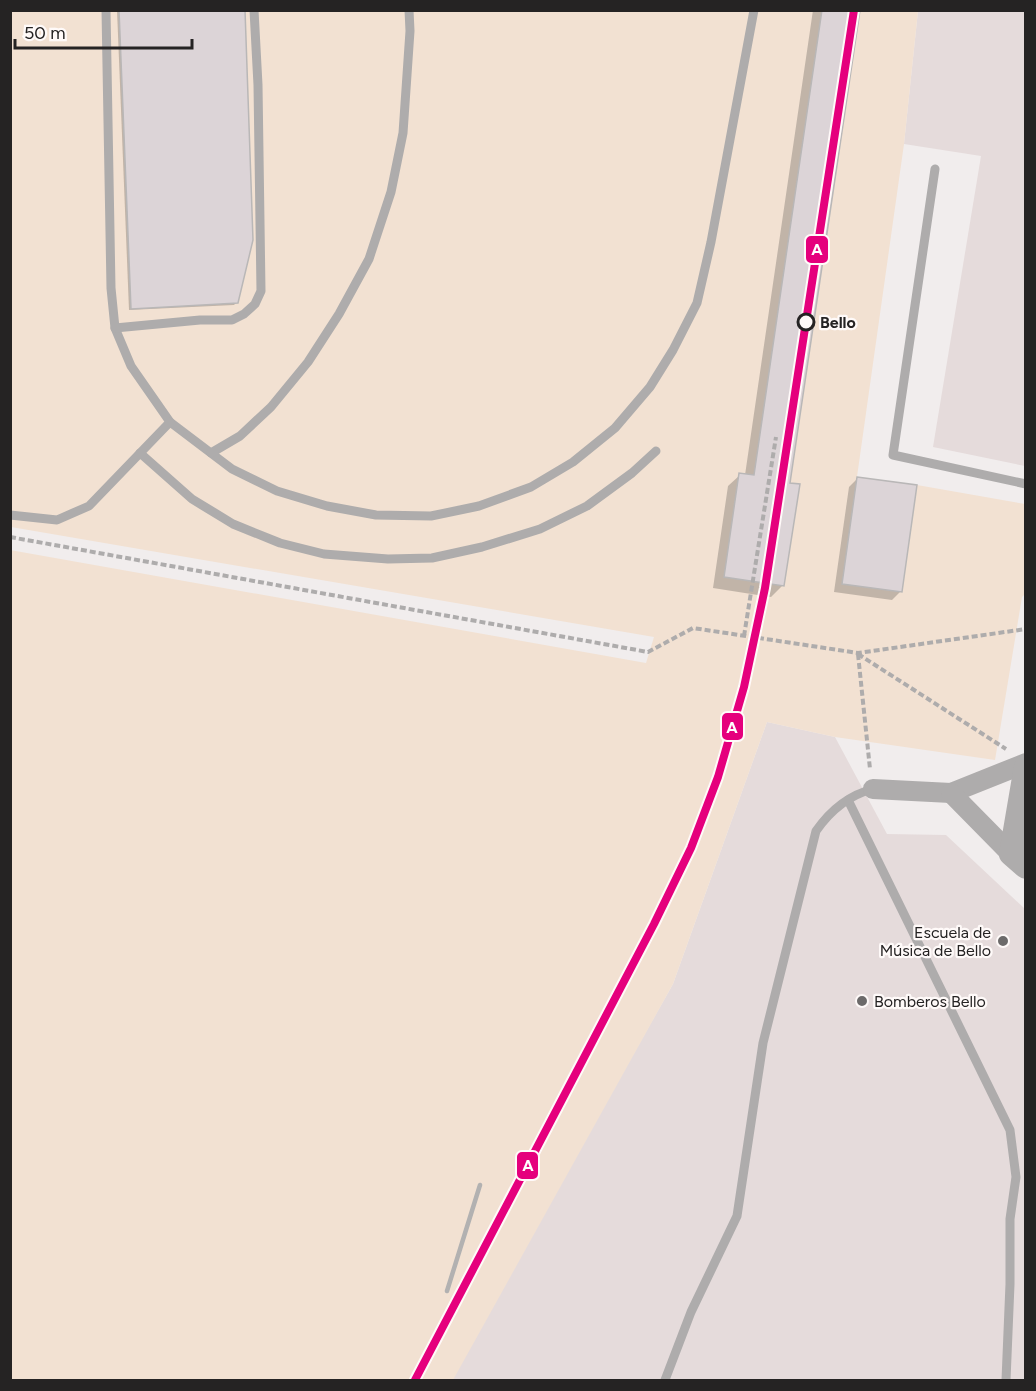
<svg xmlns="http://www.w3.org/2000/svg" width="1036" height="1391" viewBox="0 0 1036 1391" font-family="Figtree,sans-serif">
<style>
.built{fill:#e5dbdb}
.green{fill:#f2e1d2}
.shadow{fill:#0003}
.building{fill:#dcd4d7;stroke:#b9b7b7;stroke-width:1.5}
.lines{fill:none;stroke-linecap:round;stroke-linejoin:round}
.path{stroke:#aeacac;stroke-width:4;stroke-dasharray:6 3;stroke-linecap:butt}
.service{stroke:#aeacac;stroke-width:9}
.minor{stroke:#aeacac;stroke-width:20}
.tertiary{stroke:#aeacac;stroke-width:24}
.rail{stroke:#b2b1b1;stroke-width:4.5}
.metro-1-casing{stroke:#fffaf9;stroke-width:12}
.metro-1{stroke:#e5007d;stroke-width:8}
.stop-dot{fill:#fffaf9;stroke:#252323;stroke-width:3}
.poi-dot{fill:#6c6a6a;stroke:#fffaf9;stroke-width:2}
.labels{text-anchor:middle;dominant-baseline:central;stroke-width:4.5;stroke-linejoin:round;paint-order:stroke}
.stop-label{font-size:16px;font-weight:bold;fill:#252323;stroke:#fffaf9;text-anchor:start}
.poi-label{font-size:16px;fill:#252323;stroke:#fffaf9;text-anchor:end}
.line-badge{stroke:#fffaf9;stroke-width:2}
.badge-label{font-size:16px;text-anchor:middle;font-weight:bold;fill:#fff}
</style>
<rect width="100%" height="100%" fill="#f1eded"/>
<g class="built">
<polygon points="918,11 1025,11 1025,466 933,447 981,156 904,144"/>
<polygon points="767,722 835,737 887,834 946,835 1025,909 1025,1380 449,1380 673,984"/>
</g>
<polygon class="green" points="11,11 918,11 904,144 842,583 902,592 917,485 1025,504 1025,594 1022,597 995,760 835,737 767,722 673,984 453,1380 11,1380 10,550 646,663 654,637 11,527"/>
<g class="shadow">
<polygon points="117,10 243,10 237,302 234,305 129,310"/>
<polygon points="813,10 858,10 789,484 783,585 771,597 713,588 728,486 740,475 745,475"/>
<polygon points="857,479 901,591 892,600 834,592 849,487"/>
</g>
<g class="building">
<polygon points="119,10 245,10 253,240 238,303 131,309"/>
<polygon points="822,10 860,10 790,483 800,484 784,586 724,577 739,473 754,475"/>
<polygon points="857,477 917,485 902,592 842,584"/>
</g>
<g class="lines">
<g class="path">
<polyline points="10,537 648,652 693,628 858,653 1026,629"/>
<polyline points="744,636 776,437"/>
<polyline points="858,654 1006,749"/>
<polyline points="858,654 870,769"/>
</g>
<g class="service">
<polyline points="106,10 111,288 115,328 131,366 170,422 232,469 277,491 327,506 376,515 431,516 479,506 531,487 573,462 615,428 650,387 673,350 697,303 711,242 754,10"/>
<polyline points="935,169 893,455 1026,484"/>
<polyline points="115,328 200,320 232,320 244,314 255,304 261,291 258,85 254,10"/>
<polyline points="140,453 192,499 233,524 280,543 324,554 388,559 432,558 482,547 540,529 587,506 632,473 656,451"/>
<polyline points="211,453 240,436 271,407 308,362 339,314 369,259 391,192 403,133 410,31 409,10"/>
<polyline points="10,515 57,520 89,506 170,422"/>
<polyline points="848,800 1010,1130 1016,1177 1010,1219 1010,1284 1006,1380"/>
<path d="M665,1380l26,-68 46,-96 26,-173 53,-212c14,-20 33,-36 57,-42"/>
</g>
<g class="minor">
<polyline points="873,789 951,793 1026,763"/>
<polyline points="951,793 1011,854"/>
</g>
<polyline class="tertiary" points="1026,766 1011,854 1026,867"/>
<polyline class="rail" points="447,1291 480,1185"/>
<g class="metro-1-casing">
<polyline id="metro-1" points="415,1380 654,924 691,848 718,777 744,687 765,588 854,10"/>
</g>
<use href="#metro-1" class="metro-1"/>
</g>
<circle class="stop-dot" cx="806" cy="322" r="8"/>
<g class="poi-dot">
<circle cx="1003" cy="941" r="6"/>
<circle cx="862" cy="1001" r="6"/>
</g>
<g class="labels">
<g class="stop-label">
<text x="820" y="322">Bello</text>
</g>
<g class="poi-label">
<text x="991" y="932">Escuela de<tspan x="991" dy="18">Música de Bello</tspan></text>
<text x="874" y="1001" text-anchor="start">Bomberos Bello</text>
</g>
</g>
<g class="line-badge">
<rect x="805" y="235" width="24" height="29" rx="6" fill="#e5007d"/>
<rect x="721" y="712" width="23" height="29" rx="6" fill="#e5007d"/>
<rect x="516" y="1151" width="23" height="29" rx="6" fill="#e5007d"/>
</g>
<g class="badge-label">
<text x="817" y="255">A</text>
<text x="732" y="733">A</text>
<text x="528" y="1171">A</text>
</g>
<rect width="1036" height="1391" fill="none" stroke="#252323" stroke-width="24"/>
<path d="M15 39v9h177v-9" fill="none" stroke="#252323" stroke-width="3"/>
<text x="24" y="39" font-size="18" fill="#252323" stroke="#fffaf9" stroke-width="4.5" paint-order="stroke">50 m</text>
</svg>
